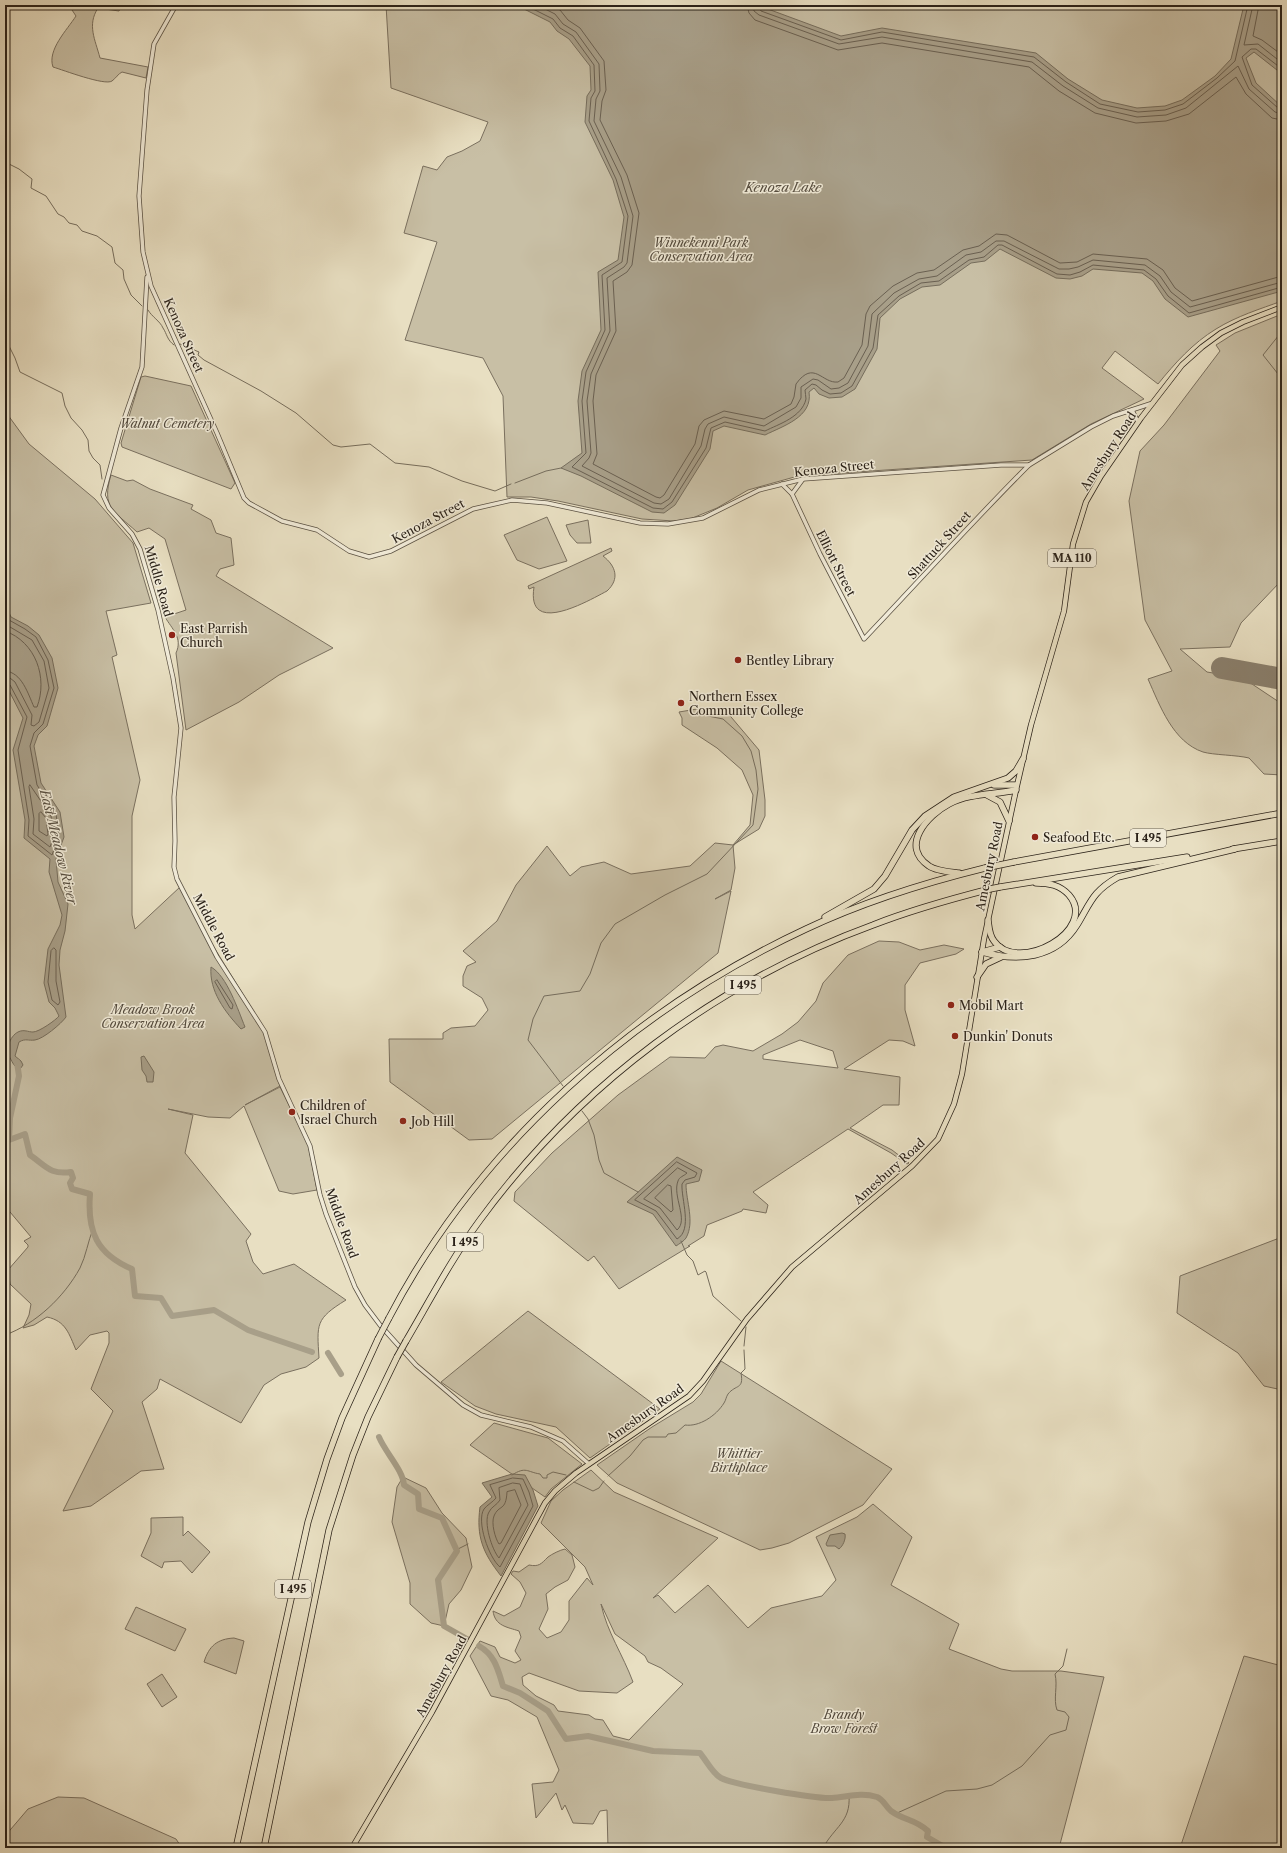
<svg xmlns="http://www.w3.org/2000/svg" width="1287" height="1853" viewBox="0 0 1287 1853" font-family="'Libre Caslon Text',serif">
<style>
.green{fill:#c8bfa5;stroke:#7a705f;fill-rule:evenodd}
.water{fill:#a89f89;stroke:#766d5c}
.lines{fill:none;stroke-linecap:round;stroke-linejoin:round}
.shore{stroke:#6a6051;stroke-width:1}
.stream{stroke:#766d5c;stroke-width:1}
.river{stroke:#a89f89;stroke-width:6}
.runway{stroke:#8a806e;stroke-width:22}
.minor-casing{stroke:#5a5143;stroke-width:5}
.major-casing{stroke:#2b2219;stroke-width:6}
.highway-casing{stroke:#2b2219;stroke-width:7}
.minor{stroke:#f0ead7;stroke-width:3.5}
.major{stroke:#e8dfc2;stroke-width:4.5}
.highway{stroke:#e8dfc2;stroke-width:5.5}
.highway-bridge-casing{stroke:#2b2219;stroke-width:7;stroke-linecap:butt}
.highway-bridge{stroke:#e8dfc2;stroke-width:5.5}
.poi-dot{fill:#8f2418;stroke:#f0ead7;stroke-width:1.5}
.labels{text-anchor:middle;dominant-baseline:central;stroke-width:3;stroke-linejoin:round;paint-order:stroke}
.shield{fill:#f0ead7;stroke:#665e52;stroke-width:1}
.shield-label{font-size:11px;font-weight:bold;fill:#2b2219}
.park-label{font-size:12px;font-style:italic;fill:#52493c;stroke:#f0ead7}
.street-label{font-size:12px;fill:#2b2219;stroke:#f0ead7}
.poi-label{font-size:12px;fill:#2b2219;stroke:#f0ead7;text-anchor:start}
.water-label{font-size:13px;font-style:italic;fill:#574e40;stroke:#f0ead7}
</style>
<rect width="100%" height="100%" fill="#e8dfc2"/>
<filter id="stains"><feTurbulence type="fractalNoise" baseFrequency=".005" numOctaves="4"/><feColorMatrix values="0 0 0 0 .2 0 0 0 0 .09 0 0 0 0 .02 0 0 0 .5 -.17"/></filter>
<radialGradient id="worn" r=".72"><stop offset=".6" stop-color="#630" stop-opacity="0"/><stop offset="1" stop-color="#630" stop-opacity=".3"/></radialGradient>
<g class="green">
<path d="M66,5h56l-3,6 -21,-3c-11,17 -3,31 2,50l48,9 -2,11 -24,-6c-4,2 -6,6 -10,9 -7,5 -49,-11 -59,-14 -6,-17 14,-37 23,-51l-6,-9z"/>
<path d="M386,5h896v296c-22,8 -45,15 -66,28 -23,14 -41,34 -58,55l-43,-33 -13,17 42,31 -53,25 -59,36 -234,16 -50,14 -31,18 -27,11 -16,2 -32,-2 -84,-18 -27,-4h-24l-4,-101 -20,-38 -78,-18 32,-98 -33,-9 19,-67 14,4 10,-13 15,-6 18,-10 8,-19 -97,-34z"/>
<path d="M1282,314v269l-2,-1 -39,41 -11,24 -50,2 27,23 36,6 39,26v71l-18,-1 -15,-16c-12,-3 -36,-3 -46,-6 -30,-10 -43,-46 -55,-73l24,-8 -27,-51 -16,-119 11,-50 24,-26 56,-74 -4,-6 19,-12z"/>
<polygon points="145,376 191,386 235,483 231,489 122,447 121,443 141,377"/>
<path d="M5,411l24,33 66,55 38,44 18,60 -45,8 11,44 -5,2 28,123 -8,36v99l3,14 45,-42 22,41 60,97 18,61 -35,19 35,-18 28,56 9,47 -24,4 -14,-3 -35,-85 -14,12 -22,-1 -40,-8 25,6 -8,38 66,81 -5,7 7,21 10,12 31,-10 52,36c-31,19 -29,24 -27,58l-13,9 -25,7 -17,11 -23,38 -81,-44 -3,10 -15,13 22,67 -23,2 -50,35 -28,5 50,-100 -22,-22 18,-46v-10l-2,-2 -17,4 -14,15c-7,-16 -10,-29 -29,-33l-13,8 -11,3 6,-13 2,-11 -21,-20 -2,-14 20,-23v-2l-4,-4 7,-4 -26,-31z"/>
<path d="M111,475l16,6 6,-1 17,9 43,16 -2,4 20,11 5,13 15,5 3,27 -14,4 -4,7 117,72 -54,27 -40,27 -53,28 -10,-77c7,-15 -4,-24 -11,-36l21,-7 -21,-71 -16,-11 -12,4c-23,-21 -36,-24 -26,-57z"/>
<polygon points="547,517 567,561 539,569 517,560 504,535"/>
<polygon points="588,520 591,543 577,543 570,535 566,525"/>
<path d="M611,548l1,3 -9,5c13,10 17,23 4,35 -19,10 -81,46 -73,-4l-5,2 -1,-3z"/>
<polygon points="703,708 718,712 726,711 759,750 765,800 765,816 759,829 733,845 735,868 731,890 715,899 731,891 718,953 492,1139 469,1140 390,1082 389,1039 443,1039 443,1033 451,1028 475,1026 488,1010 482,998 463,986 463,976 467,966 476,962 463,951 497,921 516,885 547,846 570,876 581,867 604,862 631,874 690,866 715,843 733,845 750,825 753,795 742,770 717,748 682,725 682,718 679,712"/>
<path d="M879,941l20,1 21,8 24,-5 20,4 -8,5 -36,9 -15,22v25l10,36 -12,-5 -14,-1 -45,29 56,8 -1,28h-16l-33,23 42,22 17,13 -2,1 -16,-11 -43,-24 -95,63 15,13 -2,8 -23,-4 -1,2 -35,14 -3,11 -16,10h2l-71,43 -25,-33 -6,5 -74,-60 1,-9 37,-39 66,-58 52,-38 35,1 10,-11 8,-2 30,6 29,-17 16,-12 18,-21 7,-18 25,-28zM800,1040l33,11 5,17 -75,-9v-4z"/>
<polygon points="1282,1237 1282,1390 1264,1386 1238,1353 1177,1313 1180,1276"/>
<polygon points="528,1311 660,1409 590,1458 556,1427 496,1414 475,1406 441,1382"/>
<polygon points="721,1361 892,1469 863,1505 789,1543 772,1548 760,1550 617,1483 597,1465 652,1427 693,1402 701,1394"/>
<polygon points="494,1423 548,1438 582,1464 551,1489 545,1497 470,1445"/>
<path d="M591,1470l23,22 104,46 -65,60 5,-3 17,18 33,-28 40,43 23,-20 51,-12 14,-16 -20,-43 41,-20 16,-13 39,33 -21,48 68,39 -10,25 52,20 11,2h49l43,6 -45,171h-451l-1,-38 -7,1 -7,13 -20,-1 -8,-18 -3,5 -6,-17 -20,25 -4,-34 21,-2 6,-12 -22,-53 -29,-17 -17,-4 -21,-40 10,-15 15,6 5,10 15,6 6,-3 -6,-9 6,-14 -2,-6c-12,-4 -24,-5 -26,-20l11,5 16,-9 6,-14 -6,-11 -9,-8 2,-3 6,1 10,-7c10,2 12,-1 19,-8 4,-3 12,-7 17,-8l7,6 3,12 -7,13 -13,7 -9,7 2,15 -9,20 8,9 14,-6 8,-12v-19l18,-23 6,7 -8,-18 -44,-44 10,-22 12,-11zM601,1604l14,30 30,22 3,6 13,6 22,16 -54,56 -16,-4 -10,-16 -8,-1 -6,-4 -31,-4 -4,-6 -18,-9 -13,-11 -1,-8 7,-4 50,18 38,2 16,-11c-10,-27 -26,-50 -32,-78z"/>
<polygon points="403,1477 426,1488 442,1513 466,1538 472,1567 461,1590 449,1604 444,1626 431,1623 410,1604 410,1583 392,1522 397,1487"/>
<polygon points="183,1517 183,1536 188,1531 210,1552 192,1573 181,1561 164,1562 162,1568 141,1556 151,1533 151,1518"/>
<polygon points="136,1607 186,1629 175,1651 125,1629"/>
<path d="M234,1638l10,3 -8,33 -32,-12c5,-16 13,-23 30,-24z"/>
<polygon points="1244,1656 1282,1666 1282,1848 1180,1848"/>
<polygon points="162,1674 177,1697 162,1707 147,1684"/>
<polygon points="58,1797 84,1798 176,1839 182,1848 5,1848 5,1836 28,1809"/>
</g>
<g class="water">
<path d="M516,5h241l84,31 41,-8 154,25 32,26 34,21 35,8 28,-2 17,-6 33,-24 16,-17 13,-54h38v69l-28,-22 -8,6 10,25 26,24v184l-94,26 -23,-18 -12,-18 -11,-8 -49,-4 -11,7 -12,3 -14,-1 -56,-29 -15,12 -14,2 -31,22 -18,2 -22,12 -20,19 -3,31 -22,40 -13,8 -13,1 -10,-4 -5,-6 -5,4c4,25 -26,34 -44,43l-41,-9 -11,5 -3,18 -35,56 -11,8 -12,-1 -71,-36 -20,-8 21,-15 -4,-52 4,-30 19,-41 -3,-58 20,-12 6,-43 -11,-37 -28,-58 2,-26 4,-6 -1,-24 -21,-27 -12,-8 -7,-9z"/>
<path d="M5,604l6,13 17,9 11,9 13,23 6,30 -11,38 -9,9 -4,11 7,37 19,29 4,25 -8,22 2,23 10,22 -3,27 -5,19 -1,15 7,52c-5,7 -23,22 -31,23 -7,1 -9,-2 -16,2l-4,14 6,5 2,4 -3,4c-6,-2 -7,-6 -10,-11 -6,-7 0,-22 8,-26 6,-3 10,0 15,0 6,0 23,-12 26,-16l-4,-8 -6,-6 -5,-19 4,-34 12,-24 2,-10 -13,-43 1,-13 -26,-21 1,-18 -12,-70 10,-32 -18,-35z"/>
<path d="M211,967c16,9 27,43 34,60l-4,2c-16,-17 -32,-38 -30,-62z"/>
<polygon points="144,1056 154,1072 153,1082 147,1082 146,1076 142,1070 141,1057"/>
<path d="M677,1157l25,13 -3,11 -13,3c0,17 9,38 0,54 -2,3 -7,6 -10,8l-23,-32 -26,-12z"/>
<path d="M512,1474l13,1 8,15 5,16 -37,70c-18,-23 -25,-39 -21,-69l12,-10 -10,-14z"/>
<path d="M842,1533l3,1c1,5 -2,12 -6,15l-4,-3h-8l-1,-2 4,-9z"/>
</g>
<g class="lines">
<g class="shore">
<path d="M525,5l28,14 7,9 13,8 21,29 1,26 -4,7 -2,23 27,58 12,37 -6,46 -20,13 3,55 -19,42 -4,29 4,52 -14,14 81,41 10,1 9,-7 34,-54 5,-20 14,-6 40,9c14,-7 37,-14 41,-32 0,-3 -1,-6 -1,-9l7,-6 4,1 6,5 8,4 11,-1 11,-7 21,-38 5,-33 21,-19 22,-13 18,-2 30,-21 15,-3 14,-12h4l55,29 13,1 10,-3 13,-7 51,5 12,9 12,17 21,17 93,-26"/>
<polyline points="537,5 555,14 563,24 576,32 599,64 600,91 596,99 594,121 621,177 633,216 627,263 624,267 607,278 610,331 591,374 587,401 591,453 589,458 582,466 654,503 661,504 669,499 701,446 705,429 708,424 724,417 764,426 796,407 801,398 801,387 813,379 818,380 831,389 839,388 848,383 868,346 872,314 894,293 919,279 937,276 966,255 981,252 996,241 1004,241 1059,269 1069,269 1078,267 1093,260 1145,265 1160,276 1171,292 1190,307 1282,282"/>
<path d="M551,5l9,5 8,10 12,8 24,33 2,29 -4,11 -2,19 27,55 12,38 -7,52 -5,7 -14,9 3,50 -20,44 -3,26 4,53 -4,10 63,33 4,1 4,-3 31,-51 4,-18 5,-6 20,-9 40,8 27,-15 3,-7 2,-13c18,-25 26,0 42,-2l6,-4 18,-33 4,-31 4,-8 23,-20 24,-13 17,-3 29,-20 16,-4 17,-12 11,1 53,28 17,-1 16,-8 54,5 16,11 12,18 17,13 90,-25"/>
<polyline points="747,5 749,13 755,20 838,50 882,43 1029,67 1059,91 1095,113 1136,123 1166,121 1189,114 1236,77 1246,94 1272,118 1282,120"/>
<polyline points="753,5 754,11 759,15 839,44 882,37 1032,62 1063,86 1098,108 1137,117 1166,115 1186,108 1238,66 1249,89 1275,112 1282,114"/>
<polyline points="758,5 761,11 841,40 882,32 1034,57 1066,82 1100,104 1138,112 1165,110 1183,104 1217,78 1235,61 1248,5"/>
<polyline points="1253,5 1244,45 1258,44 1282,63"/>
<polyline points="1259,5 1253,36 1262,40 1282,55"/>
<polyline points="1282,69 1256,49 1251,49 1242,57 1252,85 1278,108 1282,109"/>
<polyline points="5,612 9,620 25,629 36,637 48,660 54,688 43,724 34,733 30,746 37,785 56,814 59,836 52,855 28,836 29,820 18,750 27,717 10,685 5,682"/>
<polyline points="5,624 32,640 44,661 49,688 39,722 34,726 31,725 32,715 15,682 10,678 5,677"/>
<path d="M5,631c31,11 43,47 32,76h-3c-6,-13 -12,-35 -29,-36"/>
<polygon points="30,785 51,816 54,836 50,847 33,834 34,819 29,787"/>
<polygon points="41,812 46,818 48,834 47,836 39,831 39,814"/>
<polygon points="54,948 56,950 56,981 60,1002 58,1005 52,1000 48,982 51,951"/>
<polygon points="217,980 233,1005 232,1009 230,1008 215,982"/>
<path d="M677,1162l20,11 -2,4 -10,3 -3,4c-1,15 11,46 -5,55l-21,-28 -21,-11z"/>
<path d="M678,1168l9,5c-3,3 -8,4 -9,8 -6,15 11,39 -1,49l-17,-22 -16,-9z"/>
<polygon points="668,1185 671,1186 673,1210 671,1212 655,1198"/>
<path d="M513,1478l10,1 6,13 4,14 -33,61c-11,-9 -24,-46 -16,-58 3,-4 9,-7 12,-11l-6,-13z"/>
<path d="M513,1483l7,1 8,21 -29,53c-7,-8 -16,-36 -10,-46 2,-5 8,-7 11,-12l-1,-12z"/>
<path d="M515,1490l6,15 -20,38 -2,1c-4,-6 -8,-21 -5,-28 5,-12 12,-4 13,-24z"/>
</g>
<g class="stream">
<polyline points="5,162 19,169 32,179 31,188 46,196 58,214 64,217 69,223 77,225 82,231 97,236 112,247 115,263 123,270 124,279 131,295 142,306"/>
<path d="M148,310c4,7 12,11 15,18 4,6 4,12 11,17"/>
<polyline points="1278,316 1279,335 1263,355 1282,379"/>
<polyline points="5,338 15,358 20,372 62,393 65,406 71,418 82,430 88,440 89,451 93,458 100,465 102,479"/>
<polyline points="180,344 199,352 198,355 204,360 261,391 296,413 333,445 341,447 370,444 395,463 429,467 462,481 495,491 511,484"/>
<polyline points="515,483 546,471 561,468"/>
<polyline points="563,1086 528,1040 533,1019 544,996 580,991 590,974 601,943 615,924 665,895 707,874 753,825 758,789 756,770 751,751 742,736 723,719 698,714"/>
<polyline points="582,1111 588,1119 594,1135 599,1160 604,1173 638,1192"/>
<polyline points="5,1119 10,1118"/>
<polyline points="681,1241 687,1255 693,1261 698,1275 705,1271 706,1272 713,1296 741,1321"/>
<path d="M5,1335c31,-11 59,-38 75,-67 6,-12 8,-27 13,-39"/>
<polyline points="744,1346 746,1327"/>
<path d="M512,1475c14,-9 15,-3 28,-1l3,4h4v-3l6,-3 13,3"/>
<path d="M608,1476l22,-20 13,-16 5,-3h18l2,-3 8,-1 9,-8c14,2 31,-9 39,-22 2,-3 2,-6 4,-9 8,-10 16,-4 13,-21l4,-4 -1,-19"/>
<polyline points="574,1482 593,1491 599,1488 604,1481"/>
<polyline points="456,1550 468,1544"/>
<path d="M895,1814l51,-23 31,-2 15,-4 30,-19 28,-31 16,-5 3,-13 -4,-5 -8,-2c-4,-11 1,-24 -2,-36l8,-8 4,-17"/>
<path d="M823,1848c11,-21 28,-26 26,-52"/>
</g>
<g class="river">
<path d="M17,1062l2,14 -9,42 -1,22 16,-6 5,21c16,11 20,20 41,17l2,6 -3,5 2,6 18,5c-3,38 7,60 42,75l3,27 26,2 11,18 42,-6 34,20 64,22"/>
<polyline points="328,1353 341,1374"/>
<path d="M379,1437c6,15 24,33 25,48l14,9 1,15 23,9 15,33 -19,29 6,46 23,13"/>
<path d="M479,1646c16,9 19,24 24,40l17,7 28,18 18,28 22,-3 65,15 47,2c6,7 13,21 21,25 14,7 95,21 111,20 15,-1 29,-6 45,-1 7,3 8,9 14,14 14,10 24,8 37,20l-1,6 19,11"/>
</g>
<polyline class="runway" points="1222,668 1282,679"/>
<g class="minor-casing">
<g id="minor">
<polyline points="176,5 154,44 147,90 139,196 143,252 151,286 217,433 244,498 249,503 282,521 317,530 349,551 369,557 391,551 473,509 512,500 547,503 640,523 668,524 703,518 759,490 803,479 1001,465 1029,465 1091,427 1113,416 1153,403"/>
<polyline points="147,277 142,367 121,428 103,495 109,508 132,534 140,549 158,610 173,678 181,728 174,797 175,841 174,867 177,879 217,957 265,1032 279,1079 310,1146 320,1195 326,1214 355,1287 365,1305 380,1325 416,1365 463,1405 481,1415 531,1427 563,1441 589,1464"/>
<polyline points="1132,410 1138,422"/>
<path d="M782,484l10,10 28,60 44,85c55,-58 109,-118 165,-174"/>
<polyline points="792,494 803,479"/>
</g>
</g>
<g class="major-casing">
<polyline id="major" points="352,1848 432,1712 545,1503 555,1491 576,1473 689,1396 703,1381 747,1319 792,1267 912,1166 938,1139 954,1104 962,1074 984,939 1016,790 1031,725 1064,611 1073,544 1086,502 1101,476 1141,418 1182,365 1202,347 1221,333 1243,322 1282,307"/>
</g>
<g class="highway-casing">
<g id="highway">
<polyline points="994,785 1016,785"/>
<polyline points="987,795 1000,802 1009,821"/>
<polyline points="1233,849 1282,841"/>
<polyline points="1014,862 1282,813"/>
<path d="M959,873c-9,-1 -23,-2 -30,-7 -30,-20 -1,-51 20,-62 21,-11 44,-9 67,-14"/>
<polyline points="1000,887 1187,857"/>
<polyline points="825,917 874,889 885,876 912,830 925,816 954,797 1008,778 1016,771 1023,759"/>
<path d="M988,920c1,7 1,15 6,21 24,34 105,-11 75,-46 -9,-10 -20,-12 -33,-12"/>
<path d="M982,952c35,10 74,7 95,-27 14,-23 15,-33 41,-48l117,-28"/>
<polyline points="982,952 1000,947"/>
<polyline points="977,977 986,964 1001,957"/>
<path d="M389,1318c89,-171 243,-308 417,-389 57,-27 118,-46 179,-61"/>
<path d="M406,1341c24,-41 46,-83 74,-121 98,-134 237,-238 393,-295 38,-15 78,-26 117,-36"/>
<polyline points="236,1848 308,1522 327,1459 342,1418 378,1339"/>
<polyline points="264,1848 329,1530 353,1455 368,1417 397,1357"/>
</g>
</g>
<use href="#minor" class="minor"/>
<use href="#major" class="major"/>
<use href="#highway" class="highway"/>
<g class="highway-bridge-casing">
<g id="highway-bridge">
<polyline points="985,868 1014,862"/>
<polyline points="990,889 1000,887"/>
<polyline points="378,1339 389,1318"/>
<polyline points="397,1357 406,1341"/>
</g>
</g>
<use href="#highway-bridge" class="highway-bridge"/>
</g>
<g class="poi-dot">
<circle cx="172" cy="635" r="4"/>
<circle cx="738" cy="660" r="4"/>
<circle cx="681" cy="703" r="4"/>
<circle cx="1035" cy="837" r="4"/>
<circle cx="951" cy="1005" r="4"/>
<circle cx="955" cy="1036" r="4"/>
<circle cx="292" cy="1112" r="4"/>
<circle cx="403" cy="1121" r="4"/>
</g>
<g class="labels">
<g class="shield">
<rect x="1048" y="549" width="48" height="18" rx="3"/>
<rect x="1130" y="829" width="36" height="18" rx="3"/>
<rect x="725" y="976" width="36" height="18" rx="3"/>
<rect x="447" y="1233" width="36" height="18" rx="3"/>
<rect x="275" y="1580" width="36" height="18" rx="3"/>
</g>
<g class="shield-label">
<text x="1072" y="558">MA 110</text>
<text x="1148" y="838">I 495</text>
<text x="743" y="985">I 495</text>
<text x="465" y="1242">I 495</text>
<text x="293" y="1589">I 495</text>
</g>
<g class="park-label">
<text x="701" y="242">Winnekenni Park<tspan x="701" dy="14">Conservation Area</tspan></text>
<text x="167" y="423">Walnut Cemetery</text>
<text x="153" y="1009">Meadow Brook<tspan x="153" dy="14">Conservation Area</tspan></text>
<text x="739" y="1453">Whittier<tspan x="739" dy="14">Birthplace</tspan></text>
<text x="844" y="1714">Brandy<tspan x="844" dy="14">Brow Forest</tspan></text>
</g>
<g class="street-label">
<text transform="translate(184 335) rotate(66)">Kenoza Street</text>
<text transform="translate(1108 451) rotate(-57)">Amesbury Road</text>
<text transform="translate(834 468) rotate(-6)">Kenoza Street</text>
<text transform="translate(428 521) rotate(-28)">Kenoza Street</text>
<text transform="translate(939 545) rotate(-48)">Shattuck Street</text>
<text transform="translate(836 563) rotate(63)">Elliott Street</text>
<text transform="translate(159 581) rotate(74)">Middle Road</text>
<text transform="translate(989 866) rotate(-78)">Amesbury Road</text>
<text transform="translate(214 927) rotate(62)">Middle Road</text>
<text transform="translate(889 1171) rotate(-42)">Amesbury Road</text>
<text transform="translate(342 1223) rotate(70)">Middle Road</text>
<text transform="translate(645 1413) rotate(-35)">Amesbury Road</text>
<text transform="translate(441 1676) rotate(-61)">Amesbury Road</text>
</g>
<g class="poi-label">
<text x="180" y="628">East Parrish<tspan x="180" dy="14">Church</tspan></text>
<text x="746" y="660">Bentley Library</text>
<text x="689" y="696">Northern Essex<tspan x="689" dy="14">Community College</tspan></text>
<text x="1043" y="837">Seafood Etc.</text>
<text x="959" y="1005">Mobil Mart</text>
<text x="963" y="1036">Dunkin' Donuts</text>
<text x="300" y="1105">Children of<tspan x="300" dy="14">Israel Church</tspan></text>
<text x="411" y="1121">Job Hill</text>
</g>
<g class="water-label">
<text x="783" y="187">Kenoza Lake</text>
<text transform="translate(59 847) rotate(76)">East Meadow River</text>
</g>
</g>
<rect width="1287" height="1853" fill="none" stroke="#e8dfc2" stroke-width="20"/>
<rect x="6" y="6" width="1275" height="1841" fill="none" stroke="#2b2219" stroke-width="2"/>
<rect x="10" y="10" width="1267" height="1833" fill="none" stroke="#2b2219"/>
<rect width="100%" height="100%" filter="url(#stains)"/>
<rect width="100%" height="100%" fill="url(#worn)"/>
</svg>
